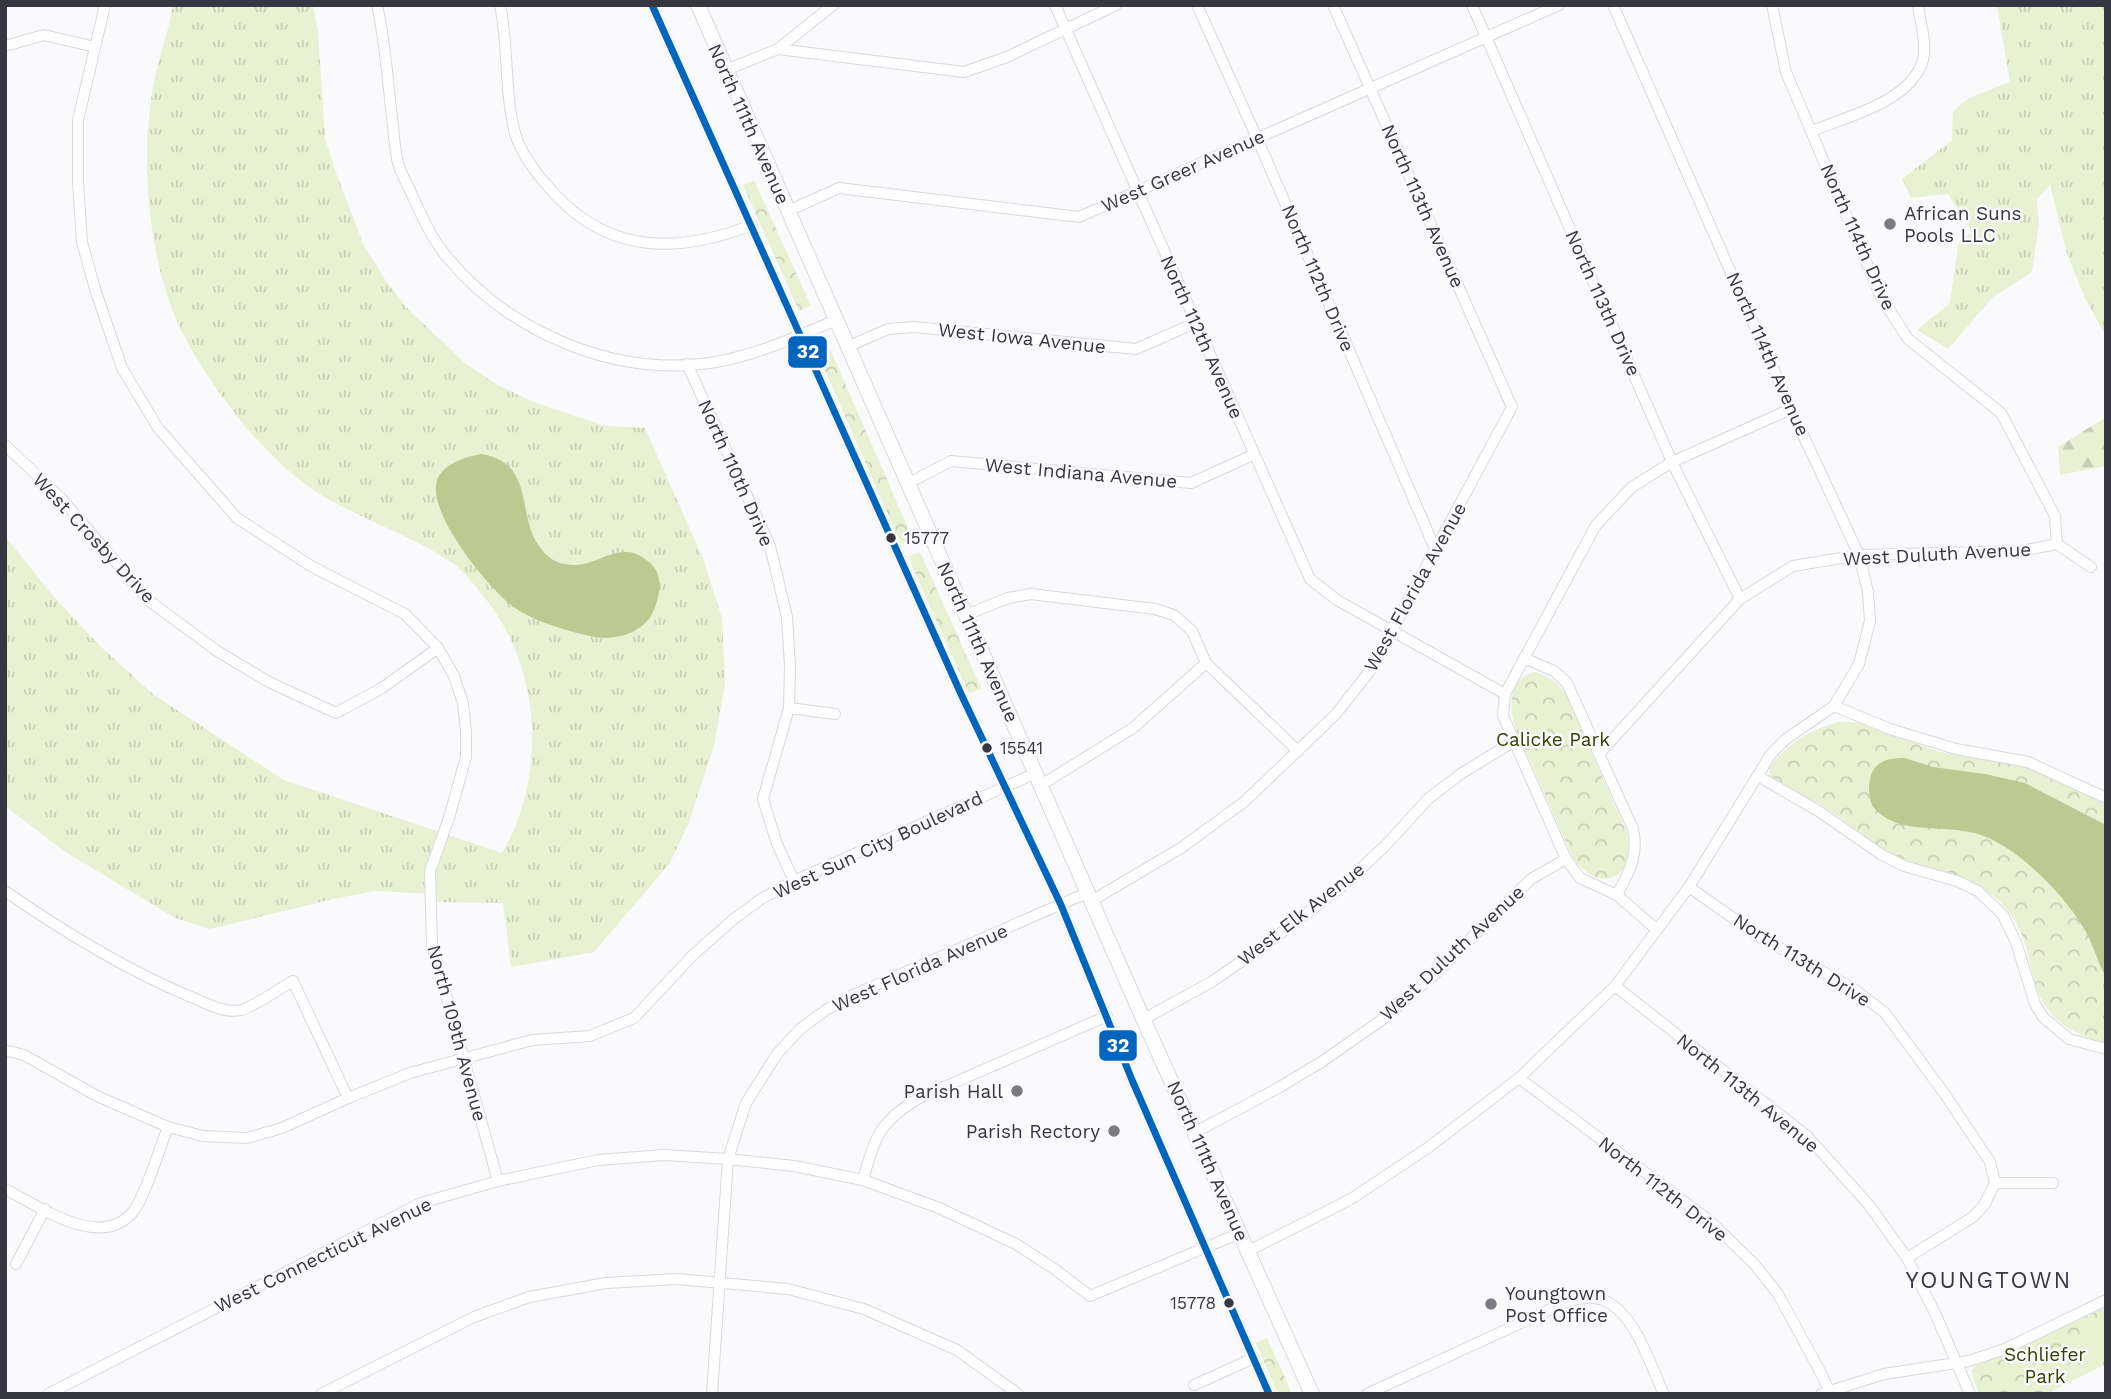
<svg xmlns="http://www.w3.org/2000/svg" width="2111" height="1399" viewBox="0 0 2111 1399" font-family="'Work Sans',sans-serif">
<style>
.grass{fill:url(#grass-tufts)}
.forest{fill:url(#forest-firs)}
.park{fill:url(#park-crowns)}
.pitch{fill:#e8f1d2}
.water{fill:#bcca91}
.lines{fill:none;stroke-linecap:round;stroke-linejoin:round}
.minor-casing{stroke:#d8d8df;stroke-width:12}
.tertiary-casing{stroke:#d8d8df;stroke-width:16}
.minor{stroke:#fefeff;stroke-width:10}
.tertiary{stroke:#fefeff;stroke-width:14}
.bus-1-casing{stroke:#f9f9fe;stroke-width:12}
.bus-1{stroke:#0065bd;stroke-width:7}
.poi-dot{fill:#7b7b83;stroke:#f9f9fe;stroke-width:2.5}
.bus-dot{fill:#373742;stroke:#f9f9fe;stroke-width:2.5}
.labels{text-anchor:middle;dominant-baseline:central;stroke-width:5;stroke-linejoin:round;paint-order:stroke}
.bus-label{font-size:17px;fill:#373742;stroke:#f9f9fe;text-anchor:start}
.street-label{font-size:19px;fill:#373742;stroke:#f9f9fe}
.poi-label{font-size:19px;fill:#373742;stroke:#f9f9fe;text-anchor:start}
.park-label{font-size:19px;fill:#364201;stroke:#f9f9fe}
.quarter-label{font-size:23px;letter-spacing:2px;fill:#373742;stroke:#f9f9fe}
.line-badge{stroke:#f9f9fe;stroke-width:2.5}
.badge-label{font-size:19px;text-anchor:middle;font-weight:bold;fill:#fff}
</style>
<defs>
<pattern id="grass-tufts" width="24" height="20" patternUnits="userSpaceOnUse" patternTransform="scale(1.75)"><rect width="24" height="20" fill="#e8f1d2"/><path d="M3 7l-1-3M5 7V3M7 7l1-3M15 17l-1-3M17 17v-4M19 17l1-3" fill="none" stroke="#c8cfb6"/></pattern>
<pattern id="forest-firs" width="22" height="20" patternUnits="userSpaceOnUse" patternTransform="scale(1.75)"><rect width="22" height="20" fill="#e8f1d2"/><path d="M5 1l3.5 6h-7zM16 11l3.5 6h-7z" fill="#c8cfb6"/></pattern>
<pattern id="park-crowns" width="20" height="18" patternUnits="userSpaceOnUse" patternTransform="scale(1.75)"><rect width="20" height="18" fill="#e8f1d2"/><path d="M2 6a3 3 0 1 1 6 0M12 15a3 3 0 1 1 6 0" fill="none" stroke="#c8cfb6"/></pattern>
</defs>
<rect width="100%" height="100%" fill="#fafafd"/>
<g class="grass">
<path d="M173,5h140l5,27 7,106 11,35 28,73 22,35 23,29 56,53 31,21 37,18 72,24 40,2 58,130 19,60 3,66 -11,62 -25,76 -19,41 -76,89 -83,15 -8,-64 -73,-1v-8l-55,-3 -42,8 -123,30 -35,-11 -111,-67 -59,-45v-270l49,61 46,49 54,49 130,85 218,73c47,-80 39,-192 -23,-262 -6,-8 -13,-17 -21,-24 -49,-36 -115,-51 -162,-90 -44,-36 -88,-94 -114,-145 -34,-69 -43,-174 -28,-250 5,-26 15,-51 19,-77z"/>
<polygon points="1997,5 2106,5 2106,336 2085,298 2067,254 2050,185 2037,199 2039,224 2032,272 1993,297 1948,349 1917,330 1950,303 1958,245 1972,232 1948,194 1911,198 1902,179 1952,140 1953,111 1969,98 2010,82"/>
</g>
<polygon class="forest" points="2106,417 2106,466 2060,475 2058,447"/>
<g class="park">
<polygon points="754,180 811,306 799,311 743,185"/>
<polygon points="830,349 913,539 901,544 818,354"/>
<polygon points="920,552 981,688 969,694 908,557"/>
<path d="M1534,672c15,3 23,11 32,22l61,139c10,45 -26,63 -54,25l-58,-131c-7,-22 -6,-48 19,-55z"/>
<path d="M1839,722c34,-2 66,19 98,29 24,7 50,4 75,11 33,10 63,27 94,43v239c-102,-29 -53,-92 -108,-144 -27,-25 -60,-26 -93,-39 -30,-12 -52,-36 -79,-53 -18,-11 -40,-19 -56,-32l-1,-8c19,-25 40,-38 70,-46z"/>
<polygon points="2106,1307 2106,1364 2046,1394 1979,1394 1971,1371 1975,1366 2012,1351"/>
<polygon points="1267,1338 1292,1394 1278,1394 1256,1343"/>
</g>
<polygon class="pitch" points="2102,1328 2106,1334 2106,1348 2079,1362 2070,1344"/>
<g class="water">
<path d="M481,454c57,9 33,64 61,96 8,10 18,15 32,15 23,1 46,-25 71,-6 6,4 11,9 13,16 4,13 -1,30 -7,41 -13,20 -40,25 -62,20 -24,-6 -53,-14 -74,-28 -25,-17 -95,-102 -76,-132 9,-14 27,-19 42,-22z"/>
<path d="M1905,758l28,9 52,7 40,9 81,42v152c-9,-16 -13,-34 -23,-50 -20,-34 -70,-85 -109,-94 -24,-6 -48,-3 -71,-8 -10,-3 -21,-8 -28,-16 -5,-5 -6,-14 -6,-21 1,-24 13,-30 36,-30z"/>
</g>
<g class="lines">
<g class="minor-casing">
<g id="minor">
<polyline points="105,5 78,120 78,183 82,242 95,289 122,368 158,428 237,518 311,566 405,614 438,648 454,676 463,703 466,731 466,757 449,818 430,871 432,945 498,1181"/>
<path d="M377,5c9,40 11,81 16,121 1,12 2,25 5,37 3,11 10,23 15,34 9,20 19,42 34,60 65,78 173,123 274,104 40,-8 78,-25 115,-41"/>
<path d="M500,5c9,42 4,86 15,128 5,18 18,36 30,50 57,70 127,73 207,42"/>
<polyline points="652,5 961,694 1061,905 1132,1080 1269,1394"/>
<polyline points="1055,5 1310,579 1337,600 1505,694"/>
<polyline points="1197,5 1257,138 1436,551"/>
<polyline points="1472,5 1672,462 1740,599"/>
<polyline points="1772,5 1786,72 1881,297 1908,339 2001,413 2055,516 2057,544 2091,567"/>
<polyline points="5,46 44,35 95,47"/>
<polyline points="778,49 833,5"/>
<polyline points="726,70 778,49 964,72 1007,57 1116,5"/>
<path d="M1812,131c36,-15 99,-29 111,-71 4,-17 -3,-38 -5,-55"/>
<polyline points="788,211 839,188 1079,217 1559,5"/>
<polyline points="847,347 888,329 914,327 1136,349 1195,323"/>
<polyline points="687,364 770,546 787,617 790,666 789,708 763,799 777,844 794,881"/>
<polyline points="5,445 61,498 148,600 217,651 269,682 336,713 382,688 438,648"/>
<polyline points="907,484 951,461 1191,483 1253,455"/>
<polyline points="966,615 1008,598 1031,594 1155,609 1174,615 1192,631 1206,663 1298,751"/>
<path d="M1526,659l28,12 13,12 66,146c6,26 -4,43 -16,66"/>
<polyline points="1834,706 1890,729 1956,749 2028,762 2106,798"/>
<polyline points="789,708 835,714"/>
<polyline points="1600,753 1740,599 1793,566 1859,555 2022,551 2057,544"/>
<polyline points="1758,776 1820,812 1882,855 1904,866 1957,881 1978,891 2003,915 2016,942 2035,1004 2043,1017 2069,1039 2106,1049"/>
<polyline points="1041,785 1133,728 1206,663"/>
<polyline points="1689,887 1760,937 1854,989 1885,1013 1944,1093 1990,1162 1995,1183"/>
<path d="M5,891c59,41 119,78 186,106 15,6 33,17 50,13 13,-3 39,-22 52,-29l55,117"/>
<polyline points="1093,900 1181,848 1244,802 1336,714 1370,671 1512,407 1333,5"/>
<polyline points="1657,930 1617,895 1580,878 1566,859 1503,716 1505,694 1596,525 1632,487 1672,462 1791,409"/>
<polyline points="1615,986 1807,1136 1869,1205 1907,1258 1935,1313 1970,1394"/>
<polyline points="1144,1019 1213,981 1265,945 1341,887 1385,846 1429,798 1462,773 1513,742"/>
<polyline points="5,1050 24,1055 97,1096 168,1127 203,1136 247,1138 282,1128 348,1098 410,1073 532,1040 590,1036 634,1018 693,955 735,918 761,899 794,881 1036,773"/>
<polyline points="1519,1078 1710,1221 1755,1265 1778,1294 1822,1375 1829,1391"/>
<polyline points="1194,1133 1278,1088 1323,1061 1383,1019 1437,972 1531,879 1566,859"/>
<path d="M863,1180c12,-43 16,-58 56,-82l188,-82"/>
<path d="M5,1189c34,17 95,62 128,23 12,-15 27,-65 35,-85"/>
<polyline points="1248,1251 1351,1199 1429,1147 1519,1078 1615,986 1689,887 1771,754 1786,739 1834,706 1859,664 1870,621 1868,592 1859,555 1791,409 1613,5"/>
<polyline points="1907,1258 1973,1217 1984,1205 1995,1183 2053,1183"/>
<polyline points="16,1264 45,1209"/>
<polyline points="1194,1385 1254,1358"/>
<polyline points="48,1394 421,1203 498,1181 598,1160 664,1155 728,1159 794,1166 863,1180 939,1208 1016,1244 1053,1268 1090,1296 1240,1233"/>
<polyline points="321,1394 474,1317 529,1297 606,1283 677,1279 788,1289 864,1309 957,1350 1018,1394"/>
<polyline points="712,1394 728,1159 746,1103 777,1054 800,1029 826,1010 853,995 1089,892"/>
<path d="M1367,1394l199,-92c12,-3 25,-7 37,-2 32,12 47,65 61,94"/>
<polyline points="1821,1394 1884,1374 1969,1361 2005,1349 2106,1300"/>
</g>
</g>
<g class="tertiary-casing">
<polyline id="tertiary" points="698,5 1141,1014 1312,1394"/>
</g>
<use href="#minor" class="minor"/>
<use href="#tertiary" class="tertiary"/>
<g class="bus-1-casing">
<polyline id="bus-1" points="652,5 961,694 1061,905 1132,1080 1269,1394"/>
</g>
<use href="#bus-1" class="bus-1"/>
</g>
<g class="poi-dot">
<circle cx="1890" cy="224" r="7"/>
<circle cx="1017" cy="1091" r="7"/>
<circle cx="1114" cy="1131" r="7"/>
<circle cx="1491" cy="1304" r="7"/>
</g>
<g class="bus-dot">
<circle cx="891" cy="538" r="6"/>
<circle cx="987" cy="748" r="6"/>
<circle cx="1229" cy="1303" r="6"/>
</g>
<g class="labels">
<g class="bus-label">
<text x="904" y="538">15777</text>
<text x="1000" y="748">15541</text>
<text x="1216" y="1303" text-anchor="end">15778</text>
</g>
<g class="street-label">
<text transform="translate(749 124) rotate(66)">North 111th Avenue</text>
<text transform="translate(1183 171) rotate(-24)">West Greer Avenue</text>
<text transform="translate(1423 206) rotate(66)">North 113th Avenue</text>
<text transform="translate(1858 237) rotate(66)">North 114th Drive</text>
<text transform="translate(1318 278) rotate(67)">North 112th Drive</text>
<text transform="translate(1603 303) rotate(66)">North 113th Drive</text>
<text transform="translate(1202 337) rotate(66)">North 112th Avenue</text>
<text transform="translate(1022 338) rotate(6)">West Iowa Avenue</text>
<text transform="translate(1768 354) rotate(66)">North 114th Avenue</text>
<text transform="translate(736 473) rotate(66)">North 110th Drive</text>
<text transform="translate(1081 473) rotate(5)">West Indiana Avenue</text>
<text transform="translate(94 538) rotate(47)">West Crosby Drive</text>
<text transform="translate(1937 554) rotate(-3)">West Duluth Avenue</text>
<text transform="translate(1415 587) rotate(-61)">West Florida Avenue</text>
<text transform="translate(978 642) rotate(66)">North 111th Avenue</text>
<text transform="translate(878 845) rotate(-25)">West Sun City Boulevard</text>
<text transform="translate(1301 914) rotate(-38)">West Elk Avenue</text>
<text transform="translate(1452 953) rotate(-43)">West Duluth Avenue</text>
<text transform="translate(1802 960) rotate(32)">North 113th Drive</text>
<text transform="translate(920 968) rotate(-24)">West Florida Avenue</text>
<text transform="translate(457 1033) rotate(75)">North 109th Avenue</text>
<text transform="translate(1748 1093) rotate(39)">North 113th Avenue</text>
<text transform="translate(1208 1161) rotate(66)">North 111th Avenue</text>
<text transform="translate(1663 1189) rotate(38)">North 112th Drive</text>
<text transform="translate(323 1255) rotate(-26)">West Connecticut Avenue</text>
</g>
<g class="poi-label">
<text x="1904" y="213">African Suns<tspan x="1904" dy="22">Pools LLC</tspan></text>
<text x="1003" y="1091" text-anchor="end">Parish Hall</text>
<text x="1100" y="1131" text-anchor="end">Parish Rectory</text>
<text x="1505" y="1293">Youngtown<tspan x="1505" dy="22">Post Office</tspan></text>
</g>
<g class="park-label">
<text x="1553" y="739">Calicke Park</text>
<text x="2045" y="1354">Schliefer<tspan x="2045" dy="22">Park</tspan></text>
</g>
<g class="quarter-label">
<text x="1989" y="1280">YOUNGTOWN</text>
</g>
</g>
<g class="line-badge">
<rect x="787" y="335" width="41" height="34" rx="7" fill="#0065bd"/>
<rect x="1098" y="1029" width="40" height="33" rx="7" fill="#0065bd"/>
</g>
<g class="badge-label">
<text x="808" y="358">32</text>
<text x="1118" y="1052">32</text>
</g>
<rect width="2111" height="1399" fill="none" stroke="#373742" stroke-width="14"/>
</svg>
